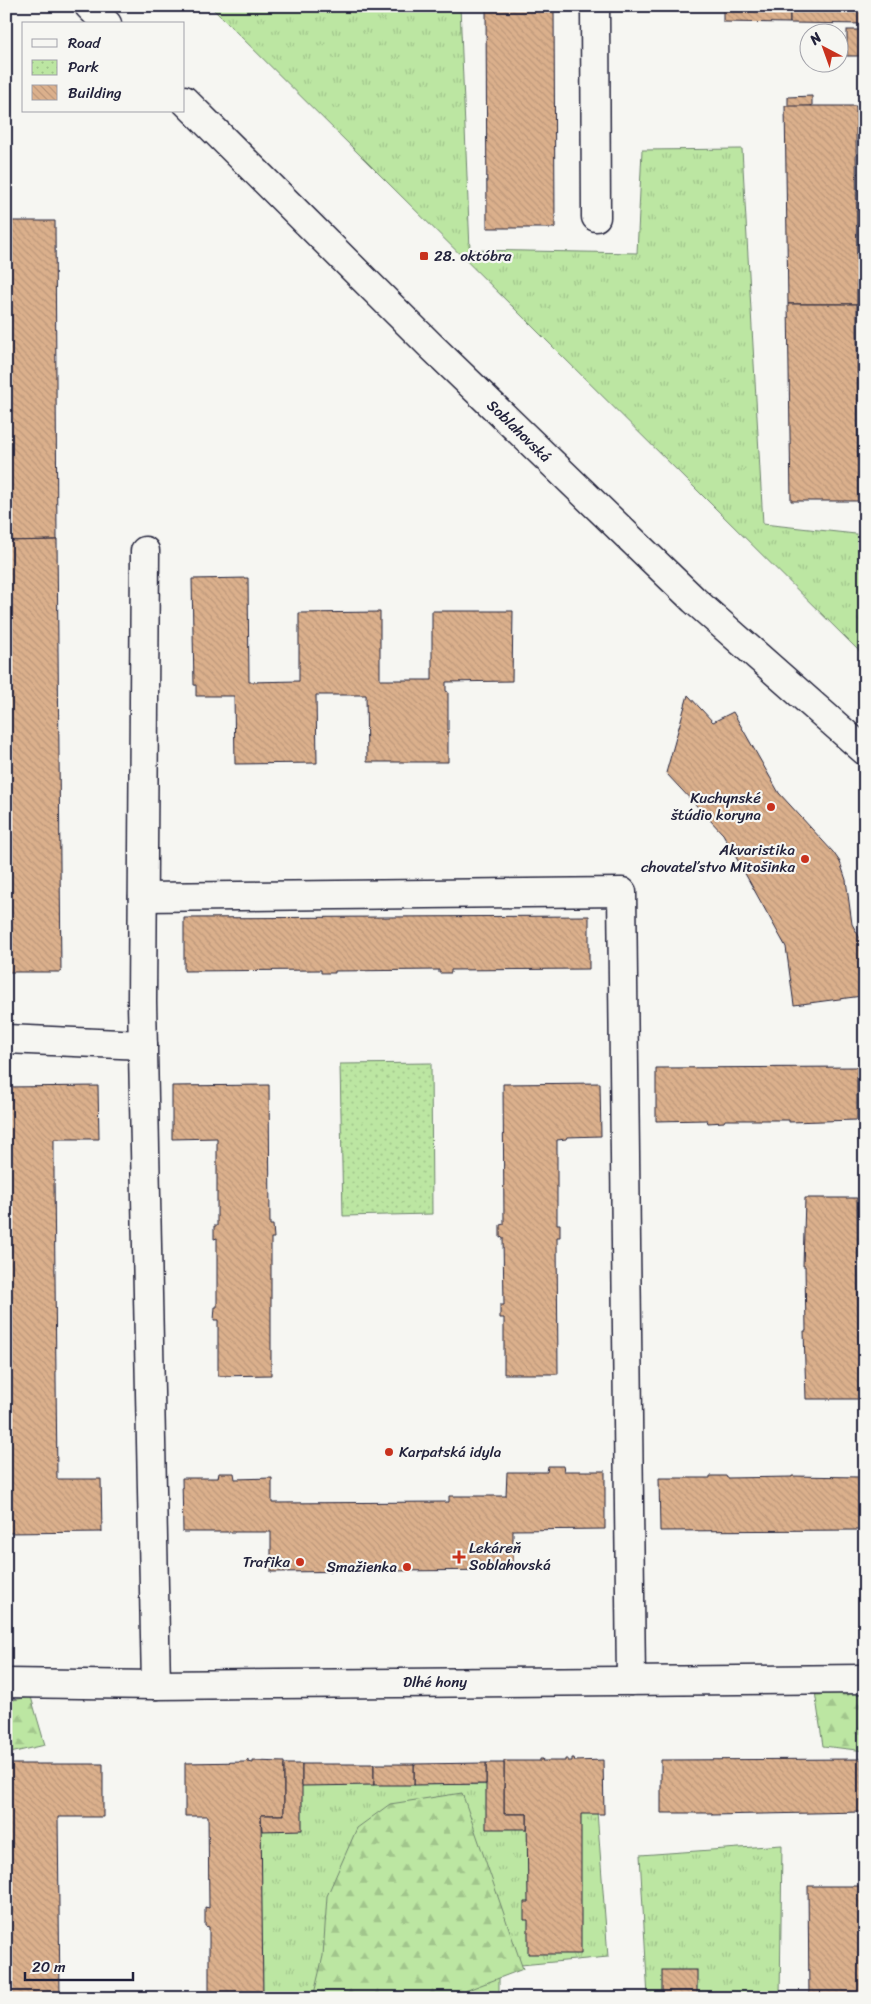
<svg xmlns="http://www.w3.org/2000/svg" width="871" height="2004" viewBox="0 0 871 2004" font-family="Sriracha,sans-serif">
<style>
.grass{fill:url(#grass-tufts);stroke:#6f846e}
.forest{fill:url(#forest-firs);stroke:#6f846e}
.park{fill:url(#park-dots);stroke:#6f846e}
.building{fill:url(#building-back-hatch);stroke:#22223b}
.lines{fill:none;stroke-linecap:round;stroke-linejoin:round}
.minor-casing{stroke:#22223b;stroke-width:31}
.minor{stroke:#f6f6f2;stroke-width:28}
.poi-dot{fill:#c8321e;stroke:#f6f6f2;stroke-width:2}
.labels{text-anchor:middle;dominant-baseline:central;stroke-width:4.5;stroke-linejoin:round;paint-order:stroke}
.poi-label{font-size:15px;fill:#22223b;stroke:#f6f6f2;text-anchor:end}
.street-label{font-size:15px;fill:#22223b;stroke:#f6f6f2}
</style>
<defs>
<pattern id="grass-tufts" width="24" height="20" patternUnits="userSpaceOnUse" patternTransform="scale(1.25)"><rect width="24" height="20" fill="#bce6a2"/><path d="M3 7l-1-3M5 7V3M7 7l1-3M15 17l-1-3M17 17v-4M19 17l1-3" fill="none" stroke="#a1c58c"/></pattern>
<pattern id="forest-firs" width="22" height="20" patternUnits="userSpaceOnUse" patternTransform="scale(1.25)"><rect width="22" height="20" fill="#bce6a2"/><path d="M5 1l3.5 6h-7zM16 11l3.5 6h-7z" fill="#a1c58c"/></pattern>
<pattern id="park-dots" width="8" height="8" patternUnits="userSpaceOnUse" patternTransform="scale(1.25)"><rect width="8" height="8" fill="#bce6a2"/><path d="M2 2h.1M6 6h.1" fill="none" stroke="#a1c58c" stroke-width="1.8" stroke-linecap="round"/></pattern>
<pattern id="building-back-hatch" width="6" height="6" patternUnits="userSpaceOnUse" patternTransform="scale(1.25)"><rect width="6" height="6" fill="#dbb08c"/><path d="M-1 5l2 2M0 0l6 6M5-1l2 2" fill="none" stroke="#bc977a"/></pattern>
</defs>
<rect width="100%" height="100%" fill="#f6f6f2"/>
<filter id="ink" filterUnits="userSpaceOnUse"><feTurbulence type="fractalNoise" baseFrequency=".02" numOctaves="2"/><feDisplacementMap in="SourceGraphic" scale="10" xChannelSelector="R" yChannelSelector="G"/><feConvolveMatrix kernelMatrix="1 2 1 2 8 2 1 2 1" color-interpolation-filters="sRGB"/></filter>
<g filter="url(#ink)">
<g class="grass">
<polygon points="210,6 460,6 470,250 637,253 642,150 742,149 763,524 865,535 865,657"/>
<polygon points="250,1784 595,1785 608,1957 499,1967 499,1998 257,1998"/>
<polygon points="782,1845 780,1998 648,1998 640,1855"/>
</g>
<g class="forest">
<polygon points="814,1685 865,1687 865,1751 823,1746"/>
<polygon points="31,1697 45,1745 6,1754 6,1701"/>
<polygon points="462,1793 523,1969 465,1991 477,1998 313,1998 323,1956 327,1896 357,1828 390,1804"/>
</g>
<polygon class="park" points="431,1063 432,1214 343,1216 340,1064"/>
<g class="building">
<polygon points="486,6 554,6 555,228 487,228"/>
<polygon points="723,6 790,6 790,23 723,22"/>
<polygon points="790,6 865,6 865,24 790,23"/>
<rect x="847" y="30" width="18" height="26"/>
<polygon points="812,96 812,106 788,107 788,97"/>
<polygon points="785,106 856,106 857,304 788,304"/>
<polygon points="6,221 55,221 57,540 6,541"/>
<polygon points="788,304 857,304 858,501 791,501"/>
<polygon points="57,540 61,972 6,972 6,541"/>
<polygon points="248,578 249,682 299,681 299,613 380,612 380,680 432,680 432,611 513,611 512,681 446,682 446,691 448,692 448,762 367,762 366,695 316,695 317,763 235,764 234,696 196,696 196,685 194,685 192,579"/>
<polygon points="688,695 713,722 733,712 779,793 833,852 840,862 846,880 852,924 865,947 865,976 860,978 862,996 794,1005 786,947 723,834 666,773"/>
<polygon points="589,916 589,969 451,970 451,973 439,973 439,970 335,971 335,973 321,973 321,970 184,971 184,918"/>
<polygon points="857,1067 857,1120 789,1122 789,1120 725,1120 724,1122 708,1123 707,1120 656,1121 656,1068"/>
<polygon points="600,1083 601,1136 567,1137 566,1139 557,1140 557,1224 560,1224 560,1237 557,1237 558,1374 504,1374 504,1318 500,1318 500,1305 504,1305 503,1237 500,1238 500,1225 504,1224 503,1084"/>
<polygon points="269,1085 270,1225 273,1225 274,1238 271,1238 271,1375 218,1376 218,1320 214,1320 215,1307 217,1307 217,1238 214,1239 214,1226 217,1226 217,1138 172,1139 172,1086"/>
<polygon points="98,1086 99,1139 54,1139 54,1175 57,1479 101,1479 102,1532 6,1533 6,1087"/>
<polygon points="805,1198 857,1198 859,1399 806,1399 804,1331 806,1331 805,1266 803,1266"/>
<polygon points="548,1466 563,1466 564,1471 605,1471 605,1529 513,1530 513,1570 271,1572 271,1532 183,1532 182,1478 218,1478 219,1473 234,1473 235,1479 272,1478 272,1503 449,1502 449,1496 506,1496 507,1472 547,1472"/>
<polygon points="710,1476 726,1476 727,1478 792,1477 792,1476 859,1477 860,1530 660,1531 659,1478 710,1478"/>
<polygon points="572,1758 574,1758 575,1761 603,1760 604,1814 581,1814 581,1954 528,1954 528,1920 524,1920 524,1902 528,1902 527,1814 504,1814 504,1761 540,1761 540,1759 543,1759 542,1761 565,1761 565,1759 568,1759 568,1761 572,1761"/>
<polygon points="861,1759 862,1812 712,1815 712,1813 661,1813 661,1760"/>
<polygon points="248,1760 248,1762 253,1763 253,1761 284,1762 284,1815 261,1815 263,1998 209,1998 209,1927 205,1926 205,1907 209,1908 208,1816 185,1816 185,1763 245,1762"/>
<polygon points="486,1763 504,1763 504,1814 527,1814 527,1829 486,1829"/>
<polygon points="486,1763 486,1784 414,1785 414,1764"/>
<polygon points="6,1764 103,1764 103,1817 58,1817 60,1998 6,1998"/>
<polygon points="284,1764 302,1764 302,1830 262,1831 261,1815 284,1815"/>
<polygon points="302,1764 374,1764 374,1785 302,1786"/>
<rect x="374" y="1764" width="40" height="21"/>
<polygon points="808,1886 862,1886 863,1998 809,1998"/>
<rect x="662" y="1970" width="35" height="28"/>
</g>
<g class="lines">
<g class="minor-casing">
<g id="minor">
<polyline points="89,6 107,24"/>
<polyline points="595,6 596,217"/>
<polyline points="184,100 431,346 694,600 865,751"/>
<polyline points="145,551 142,1002 156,1685"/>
<polyline points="143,897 622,892 631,1681"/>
<polyline points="6,1039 143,1045"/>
<polyline points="6,1683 156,1685 865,1679"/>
</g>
</g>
<use href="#minor" class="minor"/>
</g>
</g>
<g class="poi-dot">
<rect x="419" y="251" width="10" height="10" rx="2.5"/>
<circle cx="771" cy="807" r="5"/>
<circle cx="805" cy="859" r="5"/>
<circle cx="389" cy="1452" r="5"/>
<path d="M456.5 1549.5h5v5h5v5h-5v5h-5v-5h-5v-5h5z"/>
<circle cx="300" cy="1562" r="5"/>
<circle cx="407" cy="1567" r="5"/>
</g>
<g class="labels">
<g class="poi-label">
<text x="434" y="256" text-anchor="start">28. októbra</text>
<text x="761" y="798">Kuchynské<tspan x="761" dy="17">štúdio koryna</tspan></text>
<text x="795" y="850">Akvaristika<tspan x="795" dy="17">chovateľstvo Mitošinka</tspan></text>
<text x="399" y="1452" text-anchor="start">Karpatská idyla</text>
<text x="469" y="1548" text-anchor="start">Lekáreň<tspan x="469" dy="17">Soblahovská</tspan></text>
<text x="290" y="1562">Trafika</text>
<text x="397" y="1567">Smažienka</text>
</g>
<g class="street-label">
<text transform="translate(519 431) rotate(44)">Soblahovská</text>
<text x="435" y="1682">Dlhé hony</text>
</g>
</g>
<rect width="871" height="2004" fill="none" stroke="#f6f6f2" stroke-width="25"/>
<rect x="12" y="12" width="846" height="1979" fill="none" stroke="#22223b" stroke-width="2" filter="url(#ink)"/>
<rect x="22" y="22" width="162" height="90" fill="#f6f6f2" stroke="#a1a1a9"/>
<rect x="32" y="39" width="25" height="8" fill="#f6f6f2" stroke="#a1a1a9"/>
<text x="68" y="48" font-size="15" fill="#22223b">Road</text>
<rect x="32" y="60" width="25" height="15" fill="url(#park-dots)" stroke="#a1a1a9"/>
<text x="68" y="72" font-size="15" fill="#22223b">Park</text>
<rect x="32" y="85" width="25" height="15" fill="url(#building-back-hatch)" stroke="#a1a1a9"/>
<text x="68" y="98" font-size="15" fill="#22223b">Building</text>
<g transform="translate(824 48) rotate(319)"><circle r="24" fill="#f6f6f2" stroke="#a1a1a9"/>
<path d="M0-4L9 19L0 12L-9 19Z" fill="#c8321e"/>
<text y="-8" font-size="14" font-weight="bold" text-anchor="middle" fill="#22223b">N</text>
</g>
<path d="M25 1972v8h108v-8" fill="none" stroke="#22223b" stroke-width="2.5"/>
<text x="32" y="1972" font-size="15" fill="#22223b" stroke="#f6f6f2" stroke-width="4" paint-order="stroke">20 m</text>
</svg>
